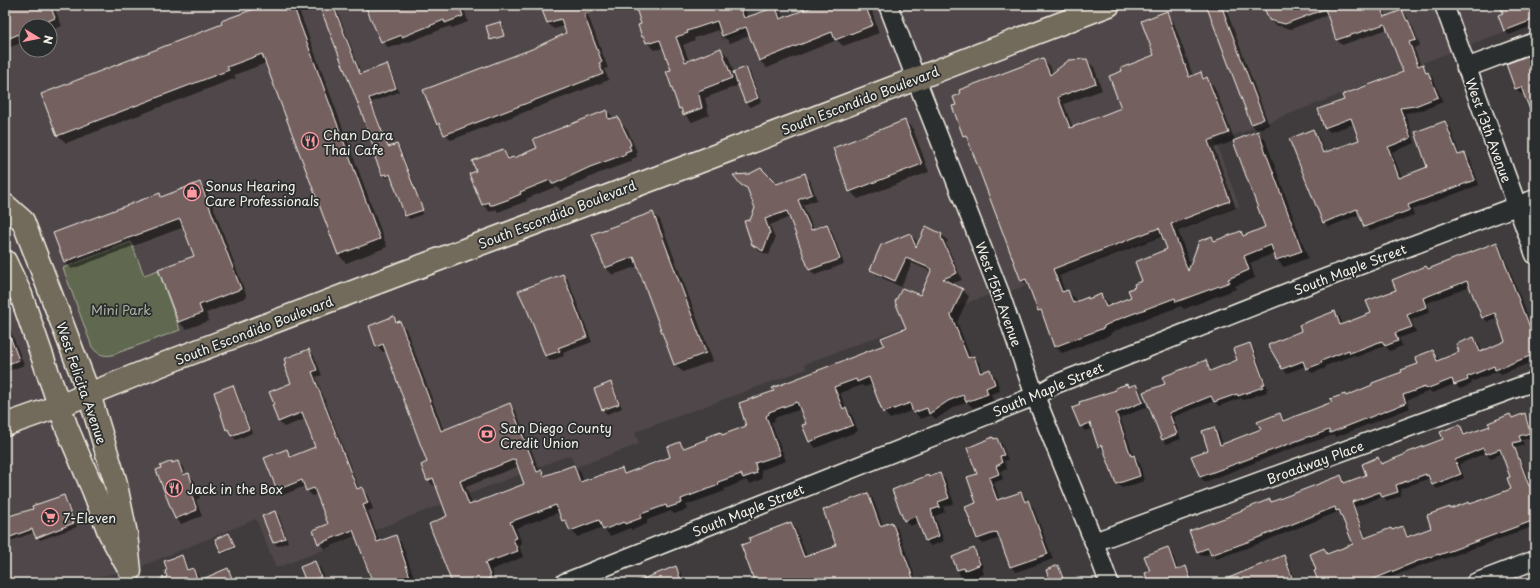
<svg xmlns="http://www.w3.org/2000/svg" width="1540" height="588" viewBox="0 0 1540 588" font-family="'Playpen Sans',sans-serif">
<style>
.built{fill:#504748;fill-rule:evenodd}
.green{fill:#606950;stroke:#aaad9c}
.shadow{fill:#0007;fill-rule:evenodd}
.building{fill:#746060;stroke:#f4f1e8;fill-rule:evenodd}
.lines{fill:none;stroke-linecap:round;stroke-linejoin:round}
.minor-casing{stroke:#f4f1e8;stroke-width:21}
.major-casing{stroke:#f4f1e8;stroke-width:25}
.minor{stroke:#2a2d2e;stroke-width:18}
.major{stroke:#726b5a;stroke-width:22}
.labels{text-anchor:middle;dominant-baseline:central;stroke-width:3.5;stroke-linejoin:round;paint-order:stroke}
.street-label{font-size:13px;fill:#f4f1e8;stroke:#2a2d2e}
.poi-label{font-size:13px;fill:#f4f1e8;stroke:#2a2d2e;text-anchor:start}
.park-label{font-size:13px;fill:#b1b4a4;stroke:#2a2d2e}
</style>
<rect width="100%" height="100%" fill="#403c3d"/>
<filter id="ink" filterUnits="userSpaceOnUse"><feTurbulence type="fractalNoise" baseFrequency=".025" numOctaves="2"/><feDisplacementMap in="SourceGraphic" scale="8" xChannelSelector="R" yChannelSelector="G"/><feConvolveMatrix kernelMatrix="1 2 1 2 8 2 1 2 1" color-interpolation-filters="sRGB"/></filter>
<g filter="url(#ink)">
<path class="built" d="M5,5h702l15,35 96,-35h717v15l-319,122 23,64 -239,89 -1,-4 -194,73 1,5 -171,63 4,12 -63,23 -6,-12 -294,113 -20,-49 -126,52 -71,12h-54zM26,26h24v24h-24z"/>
<path class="green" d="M131,242l13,33 14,-5 22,60 -68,25c-8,2 -15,-1 -20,-8l-29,-79z"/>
<g class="shadow">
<polygon points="5,5 53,5 62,26 50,31 50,26 26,26 26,41 8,48 5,45"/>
<polygon points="268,5 297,5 387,247 346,263 339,255 266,63 234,75 236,78 66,143 58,135 224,25"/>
<polygon points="321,5 335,5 362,75 387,65 390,69 399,92 372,102 389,148 396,145 400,148 426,214 399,148 397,148 423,214 410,219 406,216 393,178 389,177 386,178 383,175 377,154"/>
<polygon points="367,5 463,5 468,22 452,28 450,26 409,42 408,41 393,47 392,46 388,47 382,41 371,19"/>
<polygon points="541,5 584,5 608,68 604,69 609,80 451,140 437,124 505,77 500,61 554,41 567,34 564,26 554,29 548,23"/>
<polygon points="636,5 743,5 748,18 776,8 784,18 820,5 872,5 874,11 872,12 879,33 843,46 837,40 767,68 759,60 750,35 730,43 723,36 721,29 694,38 695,40 683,45 689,61 721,49 728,56 734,73 746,68 750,72 761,102 750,107 746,103 739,85 705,98 709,115 692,122 680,109 667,72 672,70 664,48 654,50 643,37 643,24"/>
<polygon points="1004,5 1012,5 1006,7"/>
<polygon points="1215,5 1222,5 1226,9 1269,125 1257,130 1251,124"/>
<polygon points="1264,5 1382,5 1387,17 1402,11 1407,16 1410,23 1413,27 1420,45 1414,48 1421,66 1422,66 1433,78 1443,102 1420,111 1405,113 1415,143 1392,152 1402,178 1428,168 1445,122 1450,127 1460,156 1465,154 1470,159 1479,185 1412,210 1414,215 1370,231 1365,226 1360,214 1329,227 1324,222 1313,130 1318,136 1325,154 1360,141 1354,124 1330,132 1325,127 1345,100 1404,73 1388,29 1342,45 1337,40 1328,15 1291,29 1275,25 1270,20"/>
<polygon points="1511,5 1535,5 1535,25 1509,35 1505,31 1504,13"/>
<path d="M1166,13l7,7 20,56 7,-3 14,13 21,55 23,-9 7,7 43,119 -24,9 -7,-7 -2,-7 -25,10 5,15 -20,8 1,3 -52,20 -3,-3 -54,20 -17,7 1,2 -49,18 -7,-7 -12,-31 -4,-4 -9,-24h-1l-7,-7 -52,-139 -6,-6 79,-76 7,7 3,8 33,-14 8,7 8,23 -38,14 9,24 50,-19 32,-53zM1234,141l32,87 -21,8 -4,-4 -25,9 -4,-4 -21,30 -13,-36 58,-23 -22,-60zM1163,236l5,14 -36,48 -22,8 -2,-4 -7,-7 -12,5 -2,-2 -10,4 -2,-4 -7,-7 -3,1 -6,-16z"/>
<polygon points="1535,54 1535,122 1524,93 1521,94 1516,89"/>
<polygon points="607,111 615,119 618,118 628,131 637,152 636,153 637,157 631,159 632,161 597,174 561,191 557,187 550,189 526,199 527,201 498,212 496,209 490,212 483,205 471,175 477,172 503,150 511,159 514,159 538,149"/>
<polygon points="905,121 913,129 929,172 858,199 850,191"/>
<polygon points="804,175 810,180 817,200 803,205 814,230 827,225 832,231 844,264 815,275 810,270 790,217 770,225 775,239 769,255 759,251 753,245 750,221 756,208 749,191 742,184 777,185"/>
<polygon points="200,183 207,190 247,297 206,313 209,321 186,329 179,322 159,270 195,256 184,227 72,269 64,262 159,194 162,197"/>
<polygon points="652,213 660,220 713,361 683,372 675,365 638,266 613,275 606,268"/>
<path d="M910,234l6,6 2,5 23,-11 7,7 -2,2 16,37 -11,4 11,6 7,6 -12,26 14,36 2,-1 7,6 3,10 6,-2 7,6 4,14 -9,3 2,7 -20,7 -6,-6 -13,5 -18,12 -5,-4 -10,4 -8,-9 -23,9 -6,-7 -11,-28 -9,3 -2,-2 -22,8 6,15 6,7 6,16 -42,17 -6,-7 -3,-17 -6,-15 -27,9 1,3 -4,1 15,39 -25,9 1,9 -12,5 -4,-4 -22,9 1,2 -39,14 2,4 -14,5 -3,-3 -24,9v4l-15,6 -2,-2 -20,8 -7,-9 -26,10 -14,-17 -3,-8 -44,16 6,16 -3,2 4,11 -32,13 5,13h-43l-5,-67 -11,-31 -3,1 -6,-6v-17l-42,-111h-3l-6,-6 17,-29 12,12 38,102 66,-26 6,6 24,61 2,-1 5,5 26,-10 7,6 4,10 38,-13 5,5 45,-17 8,-14 5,5 23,-8 13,-7 2,2 24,-9 28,-35 110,-46 23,-17 24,-56 -20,-9 -11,24 -23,-11 -6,-6zM519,466l6,18 -53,21 -6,-18z"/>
<polygon points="1497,243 1501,248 1535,334 1535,361 1501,374 1498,371 1471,382 1472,384 1460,389 1455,384 1432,393 1430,391 1407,400 1410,408 1336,437 1334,435 1282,452 1205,482 1200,477 1193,456 1209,450 1214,428 1219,433 1223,445 1262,430 1280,414 1286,421 1403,373 1419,365 1432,351 1437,356 1439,361 1461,353 1474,338 1479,343 1482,352 1506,342 1498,318 1488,322 1483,317 1470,286 1427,303 1430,312 1411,320 1416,332 1399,338 1402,346 1390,351 1385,346 1356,357 1354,355 1325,366 1326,368 1312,373 1306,366 1287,373 1282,368 1302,332 1335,312 1340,317 1343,325 1372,314 1397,290 1426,267 1429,270"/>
<polygon points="563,275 568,280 592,342 563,353 564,356 550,361 546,356 529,311"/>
<polygon points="5,319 7,321 24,365 9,371 5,367"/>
<polygon points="1249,345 1254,349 1268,389 1266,389 1267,392 1243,400 1241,398 1219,406 1214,401 1173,417 1181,439 1167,444 1163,440 1166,384 1206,361 1210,366 1212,371 1239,361"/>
<path d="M309,350l5,6 8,19 -6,2 43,112 2,-1 6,6 6,15 -5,2 12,31 15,-5 6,5 15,41h-42l-18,-47 -31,13 -6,-6 10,-18 -12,-31 -5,2 -5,-6 -2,-4 -22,9 -6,-6 9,-38 6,6 24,-9 -11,-29 -21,8 -6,-6 14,-37zM306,410l1,2 -27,10v-2z"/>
<polygon points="611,384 614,387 622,408 607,414 603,410 595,390"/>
<polygon points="1126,385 1129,388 1136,385 1140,390 1147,407 1120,418 1134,456 1140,463 1144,481 1122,488 1117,483 1105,451 1104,451 1099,446 1093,428 1085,431 1081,426 1117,390"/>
<polygon points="232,386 236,390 252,433 236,440 227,429"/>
<polygon points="1535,395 1535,410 1530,397"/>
<path d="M1510,415l3,3 11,-3 5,4 5,18 -12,3 2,5 -8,3 15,38 4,-1v41l-91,33 -1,-1 -21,7 -46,18h-70l12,-5 6,-29 5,5 25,-9 -13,-31 -3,-2 -83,33 -39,14 -5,-6 -9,3 -4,-4 33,-35 39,-17 3,3 68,-26 5,6 22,-8 10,-17 5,6 61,-25 15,-14 5,5 2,6 25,-10zM1486,453l5,5 12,-5 9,24 1,13 -42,15 -20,5 -1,-2 -17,20 -24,9 -3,-5 -4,-5 -35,12 -12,-32 28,-11 4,5 14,-5 -1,-7 30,-11 3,6 4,5 27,-11 -5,-14z"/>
<polygon points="997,439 1002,444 1008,460 1004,461 1007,469 1000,471 1003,479 994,483 1000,501 1021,493 1026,498 1027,502 1033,507 1053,559 1016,572 1011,567 1000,538 983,544 978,539 978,474 994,440"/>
<polygon points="172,462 173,464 178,462 184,468 186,475 188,474 194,480 200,498 196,500 202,516 181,524 176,518"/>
<polygon points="939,474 945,479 954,503 943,507 945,512 935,516 944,541 931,546 925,540 919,522 910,526 904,520 929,478"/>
<polygon points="868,494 873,499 883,526 892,523 897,528 916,579 922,576 928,583 756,583 790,524 796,529 807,557 835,548"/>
<polygon points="5,496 13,516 34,510 63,497 67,500 77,527 40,540 35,532 5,543"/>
<polygon points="275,512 279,516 288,542 278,546 274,543"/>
<polygon points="229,535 236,548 223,554 221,552"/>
<polygon points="1168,548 1172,552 1178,570 1186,567 1190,572 1194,583 1149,583 1151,572"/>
<polygon points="974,549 978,553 983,568 982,568 984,574 964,582 961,578 953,557"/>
<polygon points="181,556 185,560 189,571 193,569 197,573 200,581 228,570 231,573 235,583 170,583"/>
<polygon points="1284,557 1288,561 1296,583 1229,583"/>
<polygon points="315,562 320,568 326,582 306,583 301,567"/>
<polygon points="675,567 681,573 685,583 654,583"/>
<polygon points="1058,567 1061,570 1066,581 1070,583 1046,583 1045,581 1051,579"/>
</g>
<g class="building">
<polygon points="5,5 50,5 55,18 37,26 26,26 26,31 5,40"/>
<polygon points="265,5 293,5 380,239 338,255 262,54 227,67 229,70 57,136 41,94 222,24 221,21"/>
<polygon points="319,5 333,5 360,74 387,64 396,88 369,98 388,147 397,144 423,210 405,216 390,174 387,176 386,174 382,175 374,155 376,154 362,114"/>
<polygon points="366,5 459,5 463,16 445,23 444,20 402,37 402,35 386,41 386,40 381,42 366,8 368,8"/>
<polygon points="540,5 606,5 584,15 602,62 599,63 603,74 444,135 439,123 437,125 423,90 532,49 566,33 561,19 547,23"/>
<polygon points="635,5 739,5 744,18 776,7 780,19 817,5 865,5 873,25 835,40 832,32 759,61 746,27 722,36 717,21 687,31 688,33 676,37 685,62 721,48 732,78 698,91 702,108 683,115 681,108 679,109 666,71 671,70 660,40 650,43 650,42 646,43 644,37 642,37 638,25 641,24"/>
<polygon points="1206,5 1221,5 1264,119 1251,124"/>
<polygon points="1263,5 1380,5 1384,17 1402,10 1407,21 1408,20 1416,40 1409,42 1418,66 1423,64 1426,73 1428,72 1438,97 1415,106 1400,108 1411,138 1388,147 1399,178 1427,167 1415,132 1445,121 1458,155 1465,153 1475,180 1408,205 1410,210 1364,227 1357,209 1323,223 1289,139 1313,129 1323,153 1359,140 1351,118 1324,128 1318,109 1344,100 1342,95 1403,72 1385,24 1336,40 1325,9 1285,24 1269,20"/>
<polygon points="1508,5 1535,5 1535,19 1504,31 1498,15 1503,13 1501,8"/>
<path d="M1167,11l22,66 12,-5 2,7 4,-2 22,56 -21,8 22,60 -59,23 17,47 11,-30 13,-5 2,5 27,-10 2,5 22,-9 -32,-86 25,-10 44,120 -26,9 -5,-15 -27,11 5,14 -21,9 2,3 -54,20 -1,-4 -56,21 -15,7v2l-50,19 -13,-37 -3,1 -12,-32 -5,2 -55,-146 -3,1 -11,-30 4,-1 -3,-8 7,-3 -1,-4 84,-32 7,17 19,-15 18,-1 9,24 -38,14 12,31 51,-20 -12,-32 13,-5 -1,-3 33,-13 -13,-34zM1159,228l8,21 -32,13 7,19 -8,3 1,3 -7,3 3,7 -25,10 -5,-13 -13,5v-2l-15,6 -5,-13 -6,2 -9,-23z"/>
<polygon points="500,22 504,36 490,40 486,26"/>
<polygon points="1535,53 1535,120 1534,120 1521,87 1515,89 1506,64"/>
<polygon points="746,67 758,98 745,103 733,72"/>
<polygon points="607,110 608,119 618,117 630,142 631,145 629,146 631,150 625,152 626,154 590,167 554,184 552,184 550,180 520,192 521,194 507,200 493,205 490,205 489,202 482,205 469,174 476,171 472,161 503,149 508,159 513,157 514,158 537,148 533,139"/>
<polygon points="905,120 922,164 849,192 833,148"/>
<polygon points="761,168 777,184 805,173 812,194 798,200 811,230 827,224 840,259 809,270 787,211 765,219 770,233 763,251 752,245 744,221 750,220 755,208 747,188 741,185 733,175 749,174"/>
<polygon points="200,182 241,289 199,305 202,313 178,322 158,269 194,256 180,219 64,262 53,233 160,193 161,197"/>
<polygon points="653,212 706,353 674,365 634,257 605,268 592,234"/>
<path d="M926,226l16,8 -1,3 16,36 -14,6 20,10 -12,26 17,43 6,-2 6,17 10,-4 5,15 -9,4 2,6 -22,8 -3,-7 -15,6 -19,13 -2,-6 -14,5 -3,-10 -27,10 -14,-36 -12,5 -1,-3 -22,8 9,22 3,-2 7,18 -44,17 -7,-17 4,-1 -9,-22 -28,10v2l-3,2 14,39 -25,8 2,10 -14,5 -2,-4 -23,8 1,3 -38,14 1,4 -15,5 -1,-3 -25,9v4l-16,6 -1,-2 -21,8 -4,-10 -29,11 -5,-11 -3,1 -6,-16 -46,17 7,16 -4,1 5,12 -33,12 6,15 -13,5h-26l-23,-59 18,-8 -14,-38 -6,3 -6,-16 6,-3 -44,-118 -7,3 -7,-21 25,-10 2,6 4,-1 41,110 69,-28 27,69 5,-2 2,6 30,-11 6,17 42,-14 2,6 46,-17 -3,-10 13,-5 3,6h1l23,-9 -1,-2 15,-5 1,3 24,-9 -7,-23 35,-12 -2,-3 112,-43 -3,-7 25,-10 -11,-26 7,-14 18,7 12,-26 -26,-11 -11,23 -25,-11 11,-25 29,-12 6,14zM515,459l9,25 -55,21 -9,-24z"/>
<polygon points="1497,242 1524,314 1525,314 1532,333 1535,332 1535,354 1495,370 1494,366 1467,377 1468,380 1454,385 1452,379 1426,389 1425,387 1403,395 1406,403 1330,433 1329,430 1310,437 1310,436 1200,477 1191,456 1208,450 1202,431 1214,427 1220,445 1261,429 1257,422 1280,413 1283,421 1332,402 1330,399 1345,394 1346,396 1372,385 1372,383 1402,372 1401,370 1418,364 1415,357 1433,350 1437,361 1459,352 1456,344 1474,337 1480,352 1505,341 1495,313 1482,318 1467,281 1423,298 1426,307 1407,315 1412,327 1395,333 1398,341 1385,346 1382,341 1350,353 1349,350 1321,361 1322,363 1306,369 1303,361 1282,369 1268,345 1301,331 1299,325 1335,311 1340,325 1371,313 1366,301 1396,290 1392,280 1426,266 1428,269"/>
<polygon points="563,274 587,337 558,348 560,351 545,356 528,312 518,291"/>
<polygon points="5,326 6,326 19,360 5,365"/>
<polygon points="1250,343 1265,384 1262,385 1263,387 1238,396 1237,394 1214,402 1211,396 1169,413 1177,434 1162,440 1143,392 1165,384 1162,377 1206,360 1210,371 1237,360 1233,349"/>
<polygon points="309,349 317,370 312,372 357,489 362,487 368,503 363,505 377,542 396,535 412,583 373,583 353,530 318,544 313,530 328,524 314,488 306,491 302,480 277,490 264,458 287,449 290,457 315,447 302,412 278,422 272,405 274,404 269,392 291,383 284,365 286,364 284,359"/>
<polygon points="611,382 619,404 602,410 594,389"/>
<polygon points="1127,384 1128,387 1136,384 1143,402 1116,413 1131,456 1134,455 1135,458 1140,476 1116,484 1102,445 1098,447 1090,423 1080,427 1072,408 1080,405 1079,402 1116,390 1115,388"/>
<polygon points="233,385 249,429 231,436 228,429 226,430 214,392"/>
<path d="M1525,413l5,20 -11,3 2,5 -8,2 16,43 6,-2v36l-96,35v-1l-21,7 -54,22h-45l-5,-12 2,-1 -6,-16 14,-6 3,6 26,-10 -14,-34 -3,1 -1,-4 -85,34 -39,14 -3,-7 -11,4 -8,-21 41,-15v-1l40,-16 1,3 66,-25 4,-2 3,8 22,-8 -4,-11 16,-7 3,7 25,-10v-1l37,-14 -3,-7 20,-8 4,11 26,-9 -2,-3 22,-9 2,4zM1483,448l3,6 14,-5 10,28 -3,1 4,11 -41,15 -1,-2 -19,7v-2l-23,8 4,13 -24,9 -4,-11 -11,4 -1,-2 -26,10 -13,-36 28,-10 2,5 16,-5 -2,-7 30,-11v2l2,-1 4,10 29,-11 -6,-14z"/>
<polygon points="993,437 994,439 997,438 1004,455 1000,456 1002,463 996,466 999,474 989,478 997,500 1021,492 1025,502 1028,500 1048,554 1010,567 997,532 977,539 965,507 976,503 967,477 977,474 967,448"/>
<polygon points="172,461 172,463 178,461 183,475 189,473 195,493 191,494 197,510 175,519 156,470 161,468 160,466"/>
<polygon points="940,473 949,498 938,502 940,507 931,510 939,536 925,541 916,516 904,521 892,490 928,475 929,477"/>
<polygon points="868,493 880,526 892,522 915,583 755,583 741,545 750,542 749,538 791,522 804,557 834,547 833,546 836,545 823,510"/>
<polygon points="64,495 74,523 36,538 32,529 5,539 5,517 33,509 32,506"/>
<polygon points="275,511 285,538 273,543 262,516"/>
<polygon points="229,533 235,547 221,553 215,539"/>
<polygon points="1168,547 1176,570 1186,566 1192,583 1148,583 1145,573 1150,571 1144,556"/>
<polygon points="974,548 980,564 979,565 965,570 964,568 957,570 952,557"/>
<polygon points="182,555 187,570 193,568 198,581 228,568 234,583 156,583 156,581 167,577 165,571 167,570 164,561"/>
<polygon points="1284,555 1294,583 1219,583 1219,582"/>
<polygon points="315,561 321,577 306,582 300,567"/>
<polygon points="1058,565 1065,583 1051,583 1046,570"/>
<polygon points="676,566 682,583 635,583 635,582"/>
</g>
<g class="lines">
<g class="minor-casing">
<g id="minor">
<polyline points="888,5 916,79 999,291 1035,396 1094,542 1109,583"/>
<polyline points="1444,5 1535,255"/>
<polyline points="1466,68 1535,42"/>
<polyline points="1094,542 1535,381"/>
<polyline points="564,583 1035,396 1056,384 1286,293 1535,199"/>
<polyline points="1475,583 1535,560"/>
</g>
</g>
<g class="major-casing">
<g id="major">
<polyline points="5,205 23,221 89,394 115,480 126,534 130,571"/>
<polyline points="5,261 21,295 67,428 94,492 109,532 125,562"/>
<polyline points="5,425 59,406 176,359 400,274 696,163 1109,5"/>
</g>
</g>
<use href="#minor" class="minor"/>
<use href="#major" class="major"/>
</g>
</g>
<defs>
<g id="restaurant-ring" transform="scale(0.9)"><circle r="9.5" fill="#2a2d2e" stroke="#ff9aa2" stroke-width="1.5"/><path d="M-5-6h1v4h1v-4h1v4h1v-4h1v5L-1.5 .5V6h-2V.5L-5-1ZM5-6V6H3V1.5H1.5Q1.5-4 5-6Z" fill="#ff9aa2"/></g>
<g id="shop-ring" transform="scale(0.9)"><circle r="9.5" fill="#2a2d2e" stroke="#ff9aa2" stroke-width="1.5"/><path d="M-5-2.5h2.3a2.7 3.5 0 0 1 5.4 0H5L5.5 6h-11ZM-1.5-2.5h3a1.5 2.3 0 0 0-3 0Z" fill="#ff9aa2"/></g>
<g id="bank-ring" transform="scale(0.9)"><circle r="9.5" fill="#2a2d2e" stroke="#ff9aa2" stroke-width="1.5"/><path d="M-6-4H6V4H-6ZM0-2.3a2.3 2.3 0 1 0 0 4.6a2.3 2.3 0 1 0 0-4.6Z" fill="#ff9aa2"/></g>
<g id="supermarket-ring" transform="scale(0.9)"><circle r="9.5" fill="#2a2d2e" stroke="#ff9aa2" stroke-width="1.5"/><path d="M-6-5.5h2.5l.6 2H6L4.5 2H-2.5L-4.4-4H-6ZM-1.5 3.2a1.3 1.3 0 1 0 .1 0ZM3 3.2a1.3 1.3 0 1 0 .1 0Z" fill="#ff9aa2"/></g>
</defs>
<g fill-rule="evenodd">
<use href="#restaurant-ring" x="310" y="141"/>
<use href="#shop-ring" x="192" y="192"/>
<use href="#bank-ring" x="487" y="434"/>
<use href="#restaurant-ring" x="174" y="488"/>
<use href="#supermarket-ring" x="50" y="517"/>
</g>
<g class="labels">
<g class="street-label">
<text transform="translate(860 100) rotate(-21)">South Escondido Boulevard</text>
<text transform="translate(1489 130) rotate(70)">West 13th Avenue</text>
<text transform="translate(557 214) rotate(-21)">South Escondido Boulevard</text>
<text transform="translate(1350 269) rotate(-21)">South Maple Street</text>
<text transform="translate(999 294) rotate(70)">West 15th Avenue</text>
<text transform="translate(254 330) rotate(-21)">South Escondido Boulevard</text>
<text transform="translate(82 383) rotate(71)">West Felicita Avenue</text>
<text transform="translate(1048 389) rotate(-23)">South Maple Street</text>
<text transform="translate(1315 462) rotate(-20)">Broadway Place</text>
<text transform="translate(748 510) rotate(-22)">South Maple Street</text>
</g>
<g class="poi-label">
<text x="323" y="134">Chan Dara<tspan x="323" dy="15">Thai Cafe</tspan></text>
<text x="205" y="185">Sonus Hearing<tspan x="205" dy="15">Care Professionals</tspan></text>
<text x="500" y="427">San Diego County<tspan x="500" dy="15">Credit Union</tspan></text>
<text x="187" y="488">Jack in the Box</text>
<text x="63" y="517">7-Eleven</text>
</g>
<g class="park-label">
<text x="121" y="309">Mini Park</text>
</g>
</g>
<rect width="1540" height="588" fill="none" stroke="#2a2d2e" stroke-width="20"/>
<rect x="10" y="10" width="1520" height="568" fill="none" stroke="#f4f1e8" stroke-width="1.5" filter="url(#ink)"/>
<g transform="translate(38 38) rotate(100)"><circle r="19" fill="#2a2d2e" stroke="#7b7b78"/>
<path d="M0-3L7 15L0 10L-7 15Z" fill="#ff9aa2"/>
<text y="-6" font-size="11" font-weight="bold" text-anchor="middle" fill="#f4f1e8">N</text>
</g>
</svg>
